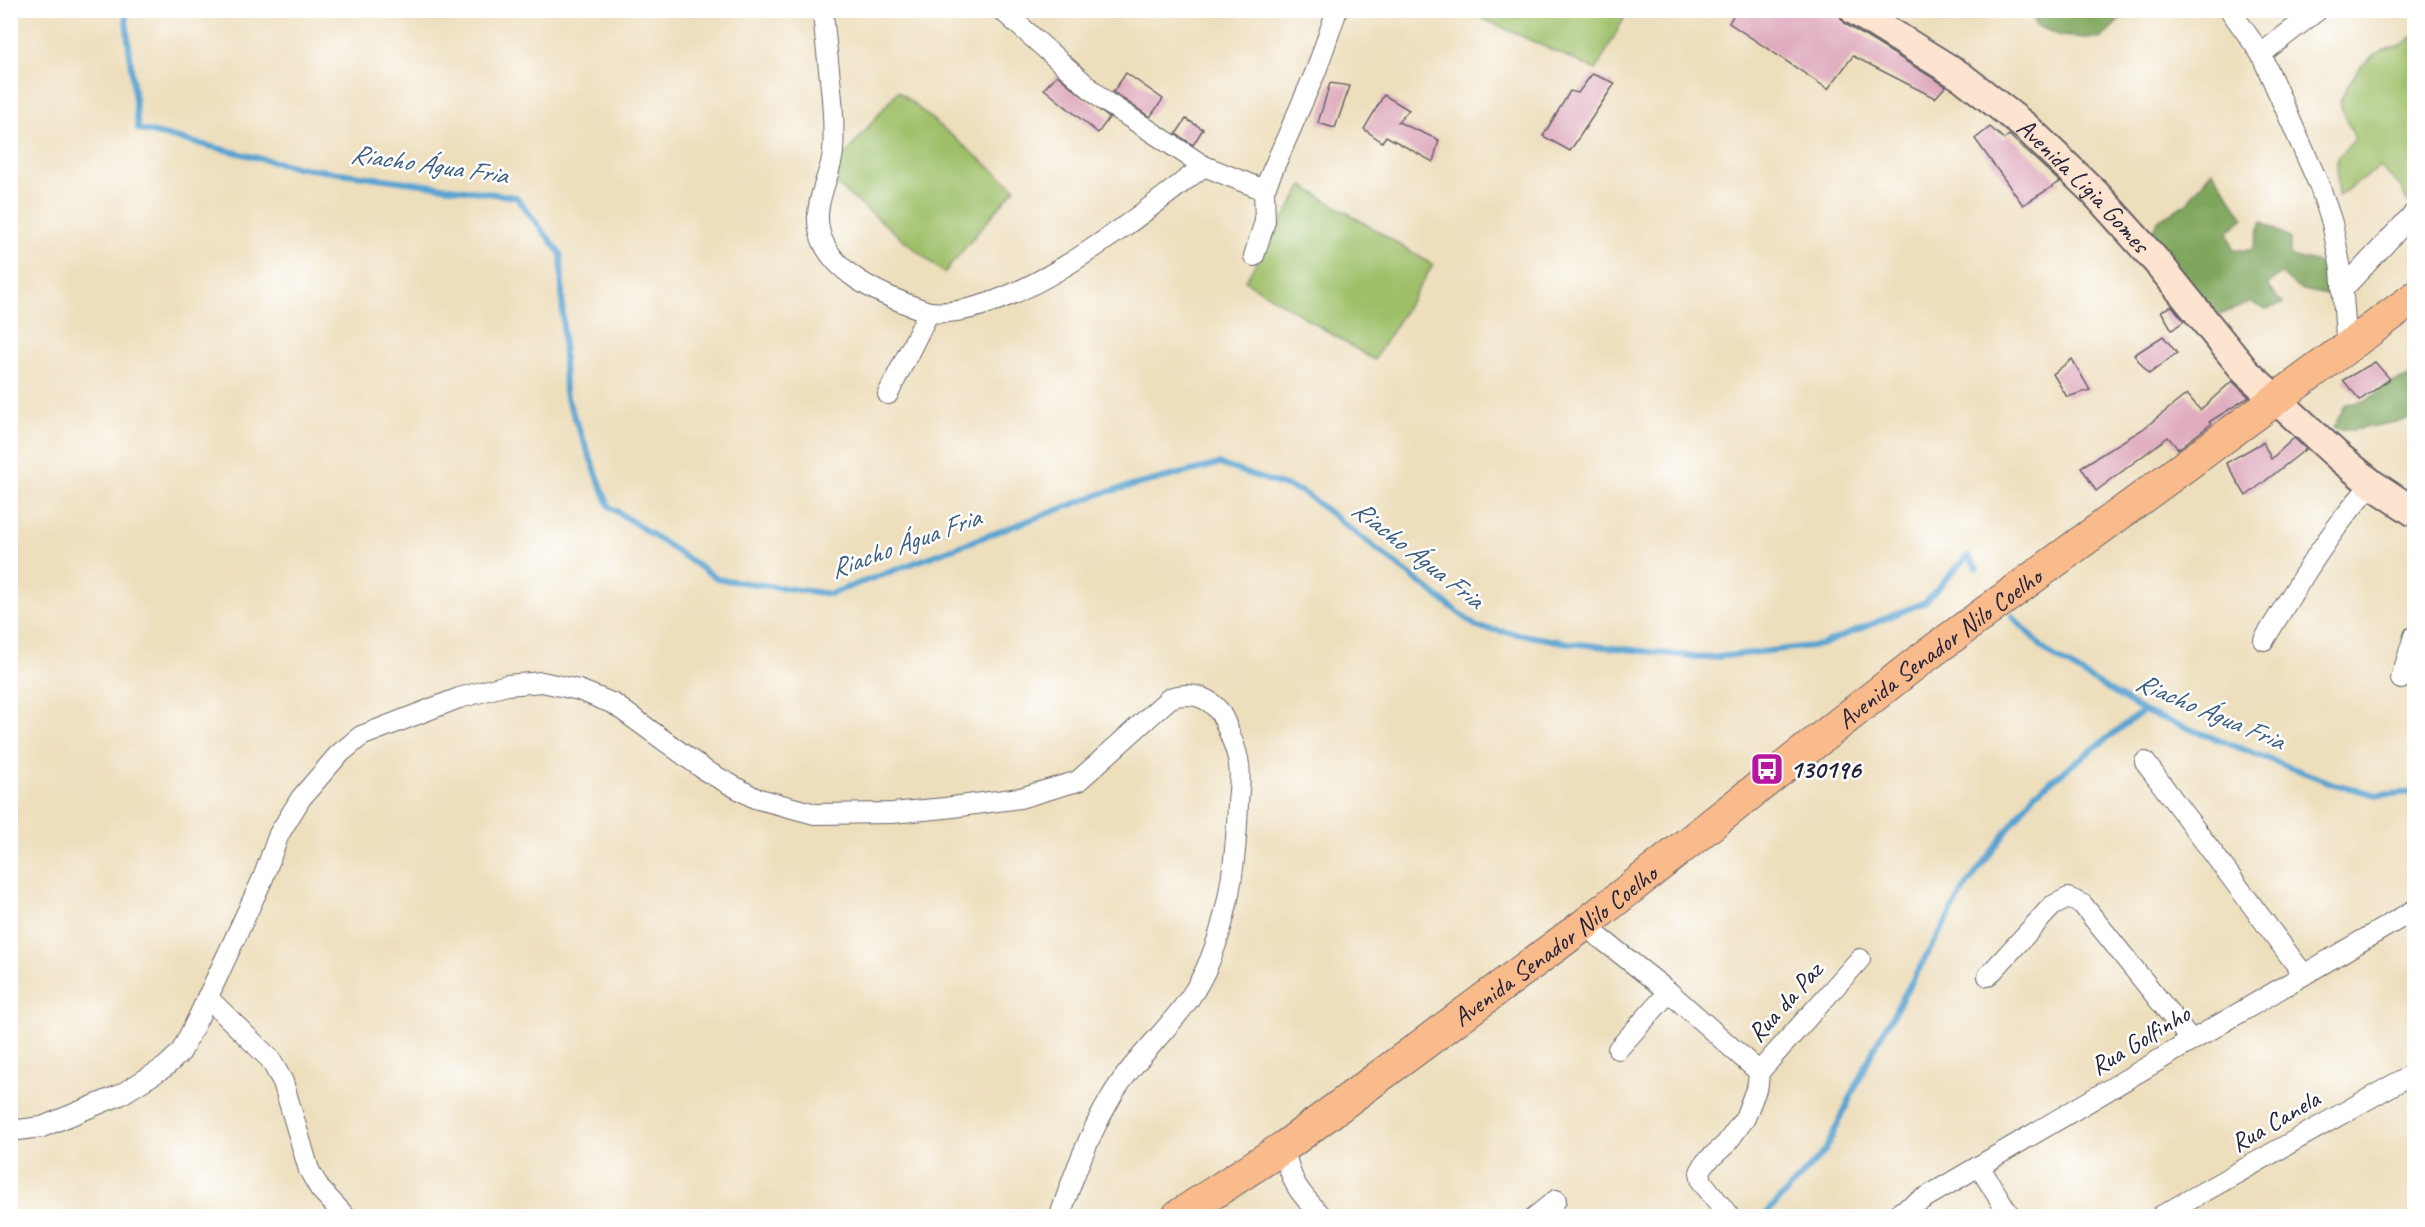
<svg xmlns="http://www.w3.org/2000/svg" width="2425" height="1227" viewBox="0 0 2425 1227" font-family="Caveat,sans-serif">
<style>
.green{fill:#9ebf68;stroke:#607052;stroke-width:1.5}
.forest{fill:#7ea65c;stroke:#50644c;stroke-width:1.5}
.lines{fill:none;stroke-linecap:round;stroke-linejoin:round}
.stream{stroke:#58a3d0;stroke-width:6}
.building{fill:#dfabbe}
.street-casing{stroke:#696468;stroke-width:22}
.secondary-casing{stroke:#696468;stroke-width:32}
.primary-casing{stroke:#696468;stroke-width:34}
.street{stroke:#fff;stroke-width:20}
.secondary{stroke:#fde4d1;stroke-width:28}
.primary{stroke:#fabb8c;stroke-width:32}
.labels{text-anchor:middle;dominant-baseline:central;stroke-width:5;stroke-linejoin:round;paint-order:stroke}
.street-label{font-size:26px;fill:#22223b;stroke:#fff}
.poi-label{font-size:26px;font-weight:bold;fill:#22223b;stroke:#fff;text-anchor:start}
.water-label{font-size:27px;font-style:italic;fill:#3a5c7e;stroke:#fff}
</style>
<rect width="100%" height="100%" fill="#fff"/>
<filter id="ink" filterUnits="userSpaceOnUse"><feTurbulence type="fractalNoise" baseFrequency=".0167" numOctaves="2"/><feDisplacementMap in="SourceGraphic" scale="12" xChannelSelector="R" yChannelSelector="G"/><feConvolveMatrix kernelMatrix="1 2 1 2 8 2 1 2 1" color-interpolation-filters="sRGB"/></filter>
<filter id="wash" filterUnits="userSpaceOnUse"><feTurbulence type="fractalNoise" baseFrequency=".008" numOctaves="4" result="noise"/><feDisplacementMap in="SourceGraphic" scale="24" xChannelSelector="R" yChannelSelector="G"/><feGaussianBlur stdDeviation="1.35" result="paint"/><feColorMatrix in="noise" values="0 0 0 0 0 0 0 0 0 0 0 0 0 0 0 0 0 1.4 0 .05"/><feComposite in="paint" operator="in"/></filter>
<g filter="url(#wash)">
<rect width="100%" height="100%" fill="#eddebc"/>
<g class="green">
<polygon points="1479,11 1479,10 1628,11 1596,70 1477,16"/>
<path d="M2413,36l1,160 -7,7 -6,-16 -21,-20 -42,29 -1,-38 18,-19 -16,-37c11,-19 20,-40 41,-50 17,-8 17,-1 33,-16z"/>
<polygon points="898,91 1015,188 944,273 827,177"/>
<polygon points="1303,186 1433,265 1374,360 1245,281"/>
</g>
<g class="forest">
<polygon points="2034,11 2034,10 2128,11 2101,39 2061,36 2035,25"/>
<polygon points="2212,170 2244,218 2228,231 2233,250 2252,250 2262,221 2290,239 2290,256 2332,266 2331,296 2299,289 2281,274 2267,286 2283,304 2265,309 2251,302 2217,316 2148,236 2161,218 2186,204"/>
<polygon points="2414,375 2414,417 2412,419 2353,430 2333,428 2346,404 2366,401 2391,383"/>
</g>
<g class="lines">
<g class="stream">
<polyline points="125,10 138,129 296,167 516,197 561,254 565,393 609,506 718,579 830,594 1103,493 1219,464 1303,492 1477,627 1569,643 1707,658 1821,645 1925,602 1968,556 1977,568"/>
<polyline points="2012,616 2048,653 2143,711 2334,784 2378,795 2414,792"/>
<polyline points="1764,1216 1825,1151 1874,1048 1965,888 2034,794 2143,711"/>
</g>
</g>
<g id="blocks">
<g class="building">
<polygon points="1736,10 1838,10 1845,24 1946,86 1935,98 1853,56 1828,89 1729,23"/>
<polygon points="1126,73 1163,99 1150,117 1113,92"/>
<polygon points="1592,74 1615,83 1570,151 1543,136 1570,91 1578,93"/>
<polygon points="1057,75 1109,118 1098,133 1044,89"/>
<polygon points="1330,83 1350,86 1335,128 1318,123"/>
<polygon points="1384,95 1409,110 1398,122 1439,140 1433,162 1386,136 1382,142 1364,129"/>
<polygon points="1186,119 1203,129 1193,145 1176,134"/>
<polygon points="1990,127 2004,139 2009,135 2060,182 2023,205 1975,139"/>
<polygon points="2172,306 2184,321 2172,330 2161,311"/>
<polygon points="2163,336 2177,353 2149,374 2134,355"/>
<polygon points="2072,359 2090,390 2067,397 2053,374"/>
<polygon points="2375,362 2390,379 2360,400 2343,380"/>
<polygon points="2232,381 2249,397 2209,422 2211,424 2178,449 2168,437 2096,491 2081,467 2143,429 2187,394 2200,410"/>
<polygon points="2294,438 2306,449 2246,496 2226,463 2263,442 2271,459"/>
</g>
</g>
</g>
<g filter="url(#ink)">
<use href="#blocks" fill-opacity="0" stroke="#696468" stroke-width="1.5"/>
<g class="lines">
<g class="street-casing">
<g id="street">
<path d="M823,10c3,47 13,95 10,142 -2,21 -14,40 -15,62 -3,56 67,83 111,98"/>
<polyline points="1002,10 1103,100 1204,166 1264,190"/>
<polyline points="2230,10 2261,54 2320,187 2332,223 2341,269 2347,350"/>
<polyline points="2261,54 2318,10"/>
<polyline points="1254,256 1265,221 1264,190 1316,71 1337,10"/>
<polyline points="2343,289 2414,213"/>
<path d="M888,394l41,-82c85,8 209,-96 275,-146"/>
<path d="M2264,640c33,-54 65,-109 108,-156"/>
<polyline points="2401,679 2414,636"/>
<polyline points="2145,762 2304,975"/>
<polyline points="1584,925 1669,992 1759,1072 1860,959"/>
<polyline points="1988,976 2052,906 2068,898 2082,904 2191,1040"/>
<polyline points="207,997 270,1059 283,1082 309,1170 320,1189 345,1216"/>
<polyline points="1618,1049 1669,992"/>
<path d="M10,1131l32,-4 78,-32 45,-28 16,-15 17,-34 65,-140 16,-44 22,-36 37,-43 23,-19 98,-38 48,-13 35,-3 37,8 35,14 92,67 49,27 60,16 77,-1 53,-5 75,-10 58,-17 92,-83c23,-8 45,0 55,24 5,14 13,29 14,43 2,12 0,25 -1,37 -2,64 -11,142 -49,197 -24,35 -58,63 -79,100 -20,34 -38,80 -50,117"/>
<path d="M1284,1147c6,34 14,45 38,69"/>
<polyline points="1979,1166 2010,1216"/>
<polyline points="1536,1216 1556,1200"/>
<polyline points="1729,1216 1702,1182 1700,1172 1705,1163 1726,1144 1745,1118 1758,1084 1759,1072"/>
<polyline points="1894,1216 2414,910"/>
<polyline points="2161,1216 2414,1073"/>
</g>
</g>
<g class="secondary-casing">
<g id="secondary">
<path id="s1" d="M1854,10l108,67 64,50 70,67 62,69 88,109 93,85 33,27 42,28"/>
</g>
</g>
<g class="primary-casing">
<g id="primary">
<path id="s2" d="M1178,1216l106,-69 300,-222 327,-258 503,-369"/>
</g>
</g>
<use href="#street" class="street"/>
<use href="#secondary" class="secondary"/>
<use href="#primary" class="primary"/>
</g>
</g>
<defs>
<g id="bus-square" transform="scale(1.725)"><rect x="-9" y="-9" width="18" height="18" rx="4" fill="#b5179e" stroke="#fff"/><path d="M-5-6H5V4H4V6H2V4H-2V6H-4V4H-5ZM-3.5-4V0h7V-4ZM-3.5 1.2v1.5H-2V1.2ZM2 1.2v1.5H3.5V1.2Z" fill="#fff"/></g>
</defs>
<g fill-rule="evenodd">
<use href="#bus-square" x="1767" y="769"/>
</g>
<g class="labels">
<g class="street-label">
<text stroke="none"><textPath href="#s1" startOffset="290">Avenida Ligia Gomes</textPath></text>
<text stroke="none"><textPath href="#s2" startOffset="950">Avenida Senador Nilo Coelho</textPath></text>
<text stroke="none"><textPath href="#s2" startOffset="464">Avenida Senador Nilo Coelho</textPath></text>
<text transform="translate(1785 1002) rotate(-48)">Rua da Paz</text>
<text transform="translate(2140 1040) rotate(-31)">Rua Golfinho</text>
<text transform="translate(2275 1121) rotate(-30)">Rua Canela</text>
</g>
<g class="poi-label">
<text x="1790" y="769">130196</text>
</g>
<g class="water-label">
<text transform="translate(429 164) rotate(8)">Riacho Água Fria</text>
<text transform="translate(905 543) rotate(-20)">Riacho Água Fria</text>
<text transform="translate(1418 554) rotate(38)">Riacho Água Fria</text>
<text transform="translate(2210 711) rotate(23)">Riacho Água Fria</text>
</g>
</g>
<rect width="2425" height="1227" fill="none" stroke="#fff" stroke-width="36"/>
</svg>
